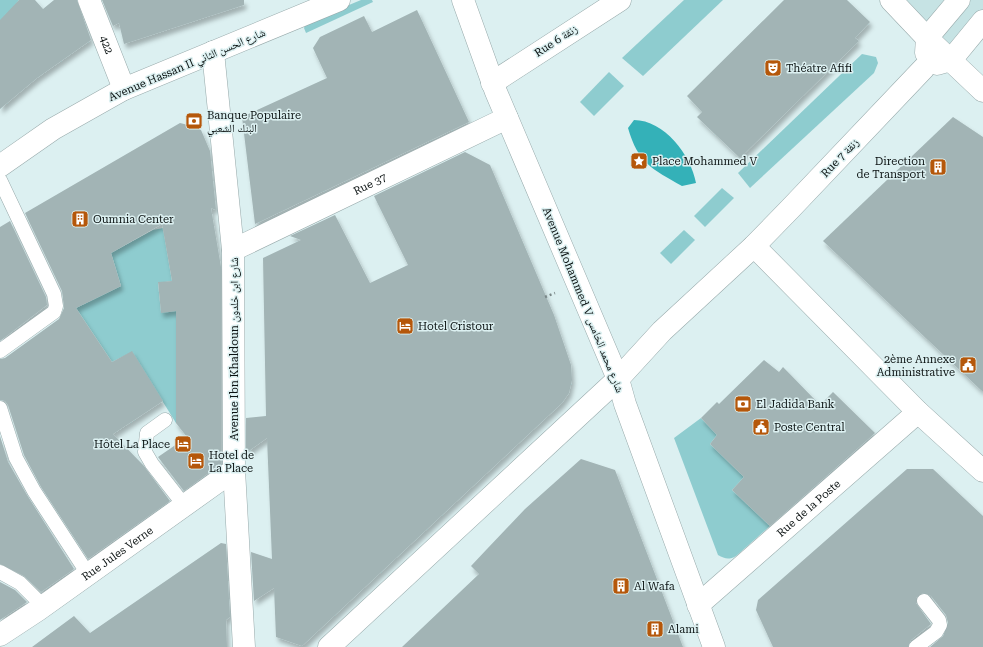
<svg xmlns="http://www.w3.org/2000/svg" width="983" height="647" viewBox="0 0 983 647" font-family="'Roboto Serif','Noto Naskh Arabic',serif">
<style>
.built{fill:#c6e3e4}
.green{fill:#8ecccf}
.water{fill:#34b1b8}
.building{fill:#a2b4b5;filter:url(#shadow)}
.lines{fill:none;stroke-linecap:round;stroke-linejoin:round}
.lane-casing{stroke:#98aaab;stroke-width:15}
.street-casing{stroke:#98aaab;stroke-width:23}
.secondary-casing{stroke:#98aaab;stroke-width:23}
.path{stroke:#7a8788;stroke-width:2.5;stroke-dasharray:2 3;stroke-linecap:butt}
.lane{stroke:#fff;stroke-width:14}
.street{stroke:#fff;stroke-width:22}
.secondary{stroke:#fff;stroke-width:22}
.labels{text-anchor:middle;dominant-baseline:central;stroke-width:3;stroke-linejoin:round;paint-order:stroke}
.street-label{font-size:11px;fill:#0b1212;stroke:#dcf0f1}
.poi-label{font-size:11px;fill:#0b1212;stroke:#dcf0f1;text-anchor:start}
</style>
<defs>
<filter id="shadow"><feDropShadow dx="2.5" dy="4.5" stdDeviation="2" flood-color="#0004"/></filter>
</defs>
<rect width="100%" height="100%" fill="#dcf0f1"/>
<polygon class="built" points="891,0 983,0 983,21 951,60"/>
<g class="green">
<polygon points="0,0 19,0 0,24"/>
<polygon points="361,0 372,0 373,2 306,33 304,28 306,23"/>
<polygon points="684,0 723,0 643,76 622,58"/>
<polygon points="862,54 876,57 878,63 874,73 750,188 738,173"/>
<polygon points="609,72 624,86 594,116 580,102"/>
<polygon points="722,188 734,198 705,227 694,216"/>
<polygon points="163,228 172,281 158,283 161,312 176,311 176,423 132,352 112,362 76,308 121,286 111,253 153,230"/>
<polygon points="684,230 695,240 671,264 660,253"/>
<path d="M701,418l16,17 -7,9 34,33 -12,13 38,36 -34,30c-7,4 -11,3 -18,-1l-44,-117z"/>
</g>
<path class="water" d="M634,120c30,0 57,35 62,63l-14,3c-30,-17 -44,-23 -54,-58z"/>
<g class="building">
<polygon points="19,0 35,0 43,9 54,0 77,0 91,40 37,78 0,109 0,20"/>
<polygon points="102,0 244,0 244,5 124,44 119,23 113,26"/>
<polygon points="784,0 847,0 870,22 855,38 859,41 740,158 697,117 702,112 687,96"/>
<polygon points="417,10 469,122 255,224 242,117 327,78 313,48 320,37 364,16 372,32"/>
<polygon points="953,117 983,137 983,392 823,241"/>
<polygon points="180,123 188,125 201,130 210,151 216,210 211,208 221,267 221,464 184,491 158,457 187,437 176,423 176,311 161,313 158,282 172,281 162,224 111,253 121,286 76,308 112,362 132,351 163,401 113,434 144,466 170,501 88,559 41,487 24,455 8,405 5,401 0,400 0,359 5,358 59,319 64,308 62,291 25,213"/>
<polygon points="465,152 490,165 554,315 571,365 572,380 569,393 562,403 302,646 276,637 274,588 254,601 251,552 272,559 267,438 246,453 246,418 266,416 263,258 301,240 290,236 335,215 370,283 408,265 374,196"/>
<polygon points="10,221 46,297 47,305 0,341 0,227"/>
<polygon points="764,360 779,372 783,367 820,405 833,392 875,433 770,526 732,490 744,477 710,444 717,435 701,418 717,402 719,404"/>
<polygon points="0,436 8,462 27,495 74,569 41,592 24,576 0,564"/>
<polygon points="581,459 615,470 683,647 402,647 479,574 471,566 487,549 525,509"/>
<polygon points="907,469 933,469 983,516 983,647 930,647 943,636 948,623 946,615 931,596 923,593 916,598 916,603 931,624 911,640 908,647 773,647 756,610 758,600"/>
<polygon points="221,543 226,544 230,617 226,620 227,647 32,647 74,616 90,633"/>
<polygon points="0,582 15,590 27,602 0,620"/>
</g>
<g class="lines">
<g class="lane-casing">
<g id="lane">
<polyline points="0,180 54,294 56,306 54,312 0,351"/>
<polyline points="0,408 16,458 34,491 88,574"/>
<polyline points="165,420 147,433 145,452 152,464 184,505"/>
<polyline points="0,572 20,583 43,606"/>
<polyline points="916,647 936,632 940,625 939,620 924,601"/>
</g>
</g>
<g class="street-casing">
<g id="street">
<path id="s1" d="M89,0l35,89"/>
<polyline points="891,0 927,38 983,91"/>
<polyline points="213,52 233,250 234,470 244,647"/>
<polyline points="926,53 927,38 959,0"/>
<polyline points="937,64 951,60 983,21"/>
<polyline points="492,83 620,0"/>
<polyline points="754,246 918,412 983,471"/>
<path id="s2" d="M233,250l274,-132"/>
<path id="s3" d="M698,605l220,-193"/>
<path id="s4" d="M0,635l38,-25 196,-140"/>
<polyline points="329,647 618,379 662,331 754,246 790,209 924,68"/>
</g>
</g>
<g class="secondary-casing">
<g id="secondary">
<polyline points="463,0 496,92 618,379 625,404 714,647"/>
<polyline points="0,166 53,129 124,89 339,0"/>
</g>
</g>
<polyline class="path" points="545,297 555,293"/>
<use href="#lane" class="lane"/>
<use href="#street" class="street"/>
<use href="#secondary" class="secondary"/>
</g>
<defs>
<g id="theatre-square" transform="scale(0.9)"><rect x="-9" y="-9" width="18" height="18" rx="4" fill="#b5570a" stroke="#dcf0f1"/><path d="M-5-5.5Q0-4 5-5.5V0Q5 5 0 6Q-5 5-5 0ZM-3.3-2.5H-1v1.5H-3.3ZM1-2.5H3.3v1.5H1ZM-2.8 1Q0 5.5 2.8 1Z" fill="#fff"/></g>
<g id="bank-square" transform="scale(0.9)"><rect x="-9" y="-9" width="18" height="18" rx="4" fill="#b5570a" stroke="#dcf0f1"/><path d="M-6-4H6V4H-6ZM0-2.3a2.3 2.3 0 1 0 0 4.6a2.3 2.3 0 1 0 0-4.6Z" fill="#fff"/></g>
<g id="sight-square" transform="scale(0.9)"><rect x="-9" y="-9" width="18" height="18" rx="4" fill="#b5570a" stroke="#dcf0f1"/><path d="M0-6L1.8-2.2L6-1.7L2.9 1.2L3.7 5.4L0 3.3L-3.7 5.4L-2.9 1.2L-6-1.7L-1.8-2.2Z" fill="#fff"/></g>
<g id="building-square" transform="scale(0.9)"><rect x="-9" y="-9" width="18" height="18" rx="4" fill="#b5570a" stroke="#dcf0f1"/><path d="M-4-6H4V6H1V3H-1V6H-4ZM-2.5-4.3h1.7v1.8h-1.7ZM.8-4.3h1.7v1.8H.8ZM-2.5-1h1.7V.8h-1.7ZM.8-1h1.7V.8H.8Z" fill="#fff"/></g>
<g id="hotel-square" transform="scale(0.9)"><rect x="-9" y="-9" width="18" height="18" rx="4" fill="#b5570a" stroke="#dcf0f1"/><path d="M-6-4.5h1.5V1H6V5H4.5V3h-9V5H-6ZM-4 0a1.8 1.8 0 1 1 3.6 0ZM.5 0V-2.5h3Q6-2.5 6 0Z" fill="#fff"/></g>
<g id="civic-square" transform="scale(0.9)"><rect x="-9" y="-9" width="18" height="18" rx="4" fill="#b5570a" stroke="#dcf0f1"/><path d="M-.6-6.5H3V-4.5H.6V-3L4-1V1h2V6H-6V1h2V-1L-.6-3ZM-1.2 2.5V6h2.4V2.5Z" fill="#fff"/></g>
</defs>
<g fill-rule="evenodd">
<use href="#theatre-square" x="773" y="68"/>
<use href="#bank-square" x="194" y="121"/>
<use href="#sight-square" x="639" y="161"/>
<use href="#building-square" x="938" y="167"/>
<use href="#building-square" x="80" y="219"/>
<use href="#hotel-square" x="405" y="326"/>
<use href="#civic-square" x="968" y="365"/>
<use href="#bank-square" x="743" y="404"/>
<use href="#civic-square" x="761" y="427"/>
<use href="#hotel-square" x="183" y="444"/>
<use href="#hotel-square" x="196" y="461"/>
<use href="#building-square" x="621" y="586"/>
<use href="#building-square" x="655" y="629"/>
</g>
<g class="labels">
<g class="street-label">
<text transform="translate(556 41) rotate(-33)">Rue 6 زنقة</text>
<text stroke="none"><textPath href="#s1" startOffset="48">422</textPath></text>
<text transform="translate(187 65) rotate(-23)">Avenue Hassan II شارع الحسن الثاني</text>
<text transform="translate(840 158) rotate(-46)">Rue 7 زنقة</text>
<text stroke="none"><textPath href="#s2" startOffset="152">Rue 37</textPath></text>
<text transform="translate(583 300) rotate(68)">Avenue Mohammed V شارع محمد الخامس</text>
<text transform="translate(234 349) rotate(-90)">Avenue Ibn Khaldoun شارع ابن خلدون</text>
<text stroke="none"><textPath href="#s3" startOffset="147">Rue de la Poste</textPath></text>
<text stroke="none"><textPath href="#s4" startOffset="143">Rue Jules Verne</textPath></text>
</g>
<g class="poi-label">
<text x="786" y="68">Théatre Afifi</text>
<text x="207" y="115">Banque Populaire<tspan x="207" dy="13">البنك الشعبي</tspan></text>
<text x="652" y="161">Place Mohammed V</text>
<text x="925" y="161" text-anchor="end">Direction<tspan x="925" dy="13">de Transport</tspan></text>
<text x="93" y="219">Oumnia Center</text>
<text x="418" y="326">Hotel Cristour</text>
<text x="955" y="359" text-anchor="end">2ème Annexe<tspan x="955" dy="13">Administrative</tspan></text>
<text x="756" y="404">El Jadida Bank</text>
<text x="774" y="427">Poste Central</text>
<text x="170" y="444" text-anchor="end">Hôtel La Place</text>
<text x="209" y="455">Hotel de<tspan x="209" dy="13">La Place</tspan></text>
<text x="634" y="586">Al Wafa</text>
<text x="668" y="629">Alami</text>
</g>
</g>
</svg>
